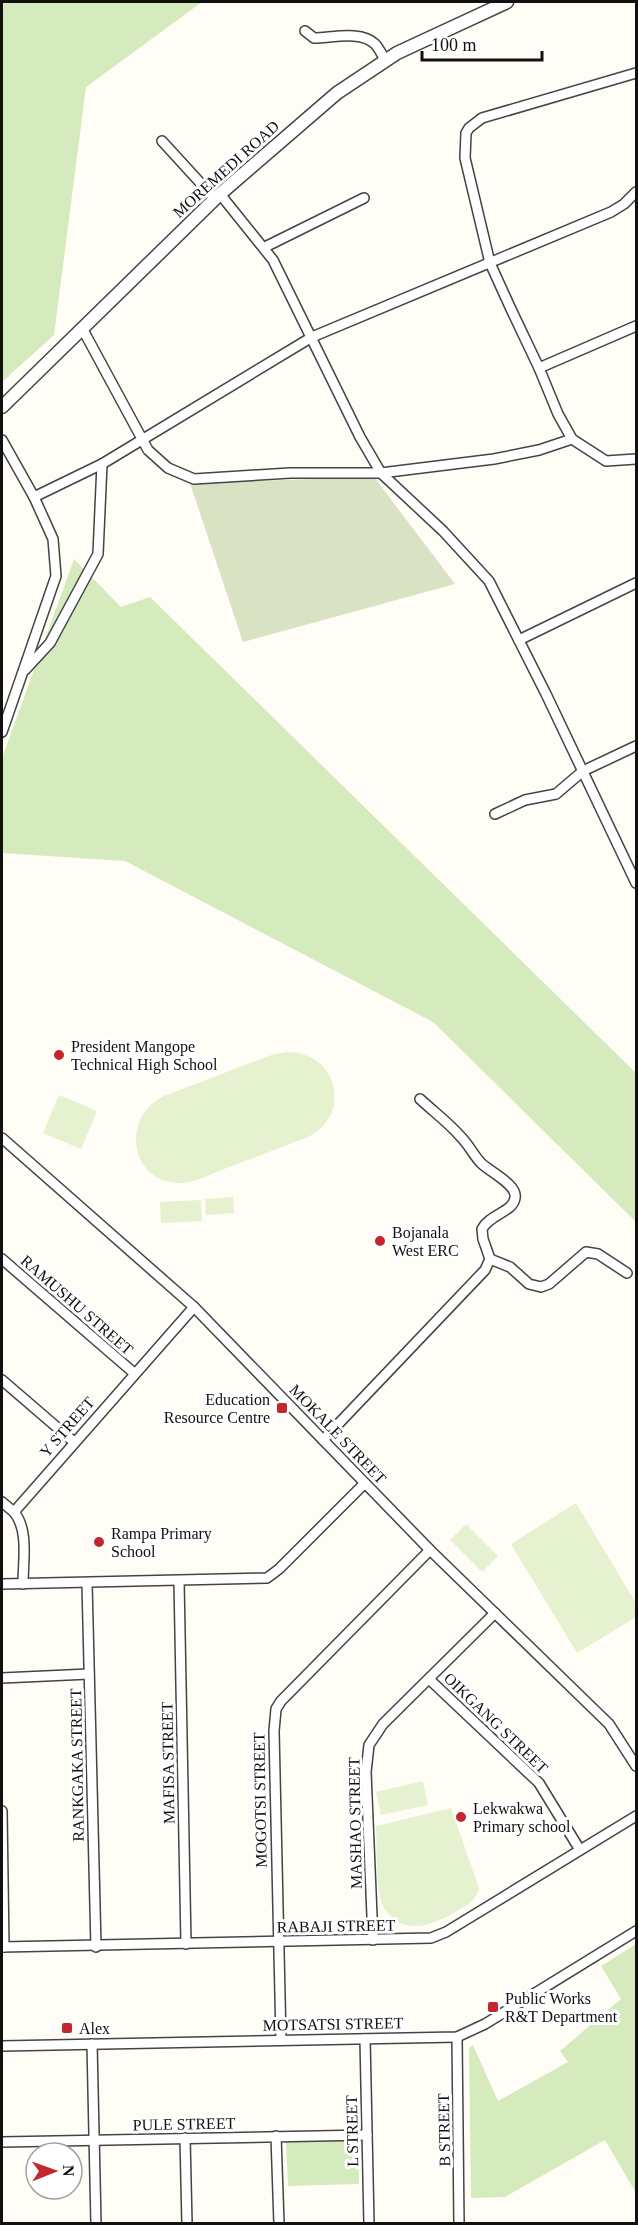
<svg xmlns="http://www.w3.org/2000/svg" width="638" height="2225" viewBox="0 0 638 2225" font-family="Georgia,serif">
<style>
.green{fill:#d5ebbd}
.cemetery{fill:#d9e3c4}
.pitch{fill:#e6f2cf}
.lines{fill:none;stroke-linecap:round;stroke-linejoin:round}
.minor-casing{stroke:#444;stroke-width:12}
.tertiary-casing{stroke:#444;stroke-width:15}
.minor{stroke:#fff;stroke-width:9}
.tertiary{stroke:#fff;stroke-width:12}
.poi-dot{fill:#c4262e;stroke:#fff;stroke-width:2}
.labels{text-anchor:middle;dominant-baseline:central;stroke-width:6;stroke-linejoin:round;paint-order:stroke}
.street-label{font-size:16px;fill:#111;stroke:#fff}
.poi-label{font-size:16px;fill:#111;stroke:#fff;text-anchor:start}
</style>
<rect width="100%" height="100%" fill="#fffdf5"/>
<g class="green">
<polygon points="2,2 202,2 86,87 54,335 2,382"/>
<polygon points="74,559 121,607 150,597 636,1073 636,1222 433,1022 125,861 2,853 2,758"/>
<polygon points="636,1944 636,2193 605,2140 505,2197 471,2198 469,2048 473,2045 498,2101 568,2062 560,2051 621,1999 601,1966"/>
<polygon points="358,2141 359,2184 288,2186 286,2142"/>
</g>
<polygon class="cemetery" points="374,477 455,584 243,642 190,483"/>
<g class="pitch">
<path d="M289,1052c51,2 63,65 17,86 -27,10 -55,21 -82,31 -14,5 -29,14 -44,14 -50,0 -60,-66 -16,-87l110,-42z"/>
<polygon points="59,1095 97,1111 81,1149 43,1133"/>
<polygon points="233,1197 234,1213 206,1215 205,1199"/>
<polygon points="201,1200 202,1221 161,1223 160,1202"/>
<polygon points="576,1503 636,1603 636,1617 577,1653 511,1544"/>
<polygon points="466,1524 498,1556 482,1572 450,1540"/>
<polygon points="423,1781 428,1805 381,1815 376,1792"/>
<path d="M451,1808l28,80c-3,14 -14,18 -25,25 -23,13 -53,23 -70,-5 -9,-15 -7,-62 -8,-82z"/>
</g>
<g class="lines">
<g class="minor-casing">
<g id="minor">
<path d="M305,31l9,7c17,0 47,-8 61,6 4,4 7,11 10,16"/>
<polyline points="636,73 482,118 469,128 466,133 465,158 490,263 510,307 539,368 558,414 572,439 606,461 636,459"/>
<polyline points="162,141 215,199"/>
<polyline points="220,194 273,260 360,437 381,473 443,531 489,581 546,694 636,883"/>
<polyline points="265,247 364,198"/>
<polyline points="82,328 148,450 168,468 194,479 290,473 381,473 494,459 539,450 572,439"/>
<polyline points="539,368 636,326"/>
<polyline points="2,440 34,497 53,539 56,576 2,732"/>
<polyline points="34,497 102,464 312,337 611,212 624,204 636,192"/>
<polyline points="519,640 636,583"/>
<polyline points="25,670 50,643 98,554 102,464"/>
<polyline points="495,814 525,800 556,794 583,771 636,746"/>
<polyline points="2,1138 194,1307 430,1550 609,1724 636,1766"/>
<polyline points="2,1259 134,1373"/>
<polyline points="490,1259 510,1267 529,1284 541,1287 549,1284 586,1252 598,1254 627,1273"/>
<polyline points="2,1380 74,1442"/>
<path d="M323,1440l162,-170 5,-11 -7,-20 -1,-10c8,-15 31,-17 33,-31 3,-13 -25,-26 -34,-35 -7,-7 -12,-18 -20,-26 -12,-14 -27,-25 -41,-38"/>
<polyline points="2,1502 14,1512"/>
<polyline points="179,1581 186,1944"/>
<polyline points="87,1583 96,1947"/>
<polyline points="2,1584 267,1578 279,1569 364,1484"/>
<path d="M23,1584c0,-23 6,-54 -9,-72l180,-205"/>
<polyline points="2,1678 89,1674"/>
<polyline points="429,1679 539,1783 580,1850"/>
<polyline points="2,1811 4,1947"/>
<polyline points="373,1940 366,1772 369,1745 383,1724 495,1613"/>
<polyline points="2,1947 431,1938 446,1932 636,1816"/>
<polyline points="457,2037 459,2224"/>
<polyline points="365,2039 369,2224"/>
<polyline points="281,2040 274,1731 276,1709 281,1701 430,1550"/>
<polyline points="92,2044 96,2224"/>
<polyline points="2,2046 457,2037 485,2024 636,1931"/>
<polyline points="276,2136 279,2224"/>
<polyline points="185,2138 187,2224"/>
<polyline points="2,2142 367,2135"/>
</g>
</g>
<g class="tertiary-casing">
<polyline id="tertiary" points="2,407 220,194 337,93 397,53 507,2"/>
</g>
<use href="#minor" class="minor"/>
<use href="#tertiary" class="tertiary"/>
</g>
<g class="poi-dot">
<circle cx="59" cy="1055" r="6"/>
<circle cx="380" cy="1241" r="6"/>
<rect x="276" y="1402" width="12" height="12" rx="3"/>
<circle cx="99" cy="1542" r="6"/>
<circle cx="461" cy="1817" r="6"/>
<rect x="487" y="2001" width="12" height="12" rx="3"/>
<rect x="61" y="2022" width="12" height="12" rx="3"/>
</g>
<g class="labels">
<g class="street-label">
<text transform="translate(226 169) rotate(-42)">MOREMEDI ROAD</text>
<text transform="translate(77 1305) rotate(41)">RAMUSHU STREET</text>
<text transform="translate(67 1427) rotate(-49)">Y STREET</text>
<text transform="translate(338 1434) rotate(46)">MOKALE STREET</text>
<text transform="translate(496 1723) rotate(44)">OIKGANG STREET</text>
<text transform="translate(168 1763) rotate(-91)">MAFISA STREET</text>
<text transform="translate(77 1765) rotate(-91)">RANKGAKA STREET</text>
<text transform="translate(260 1800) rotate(-91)">MOGOTSI STREET</text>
<text transform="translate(355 1823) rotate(-91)">MASHAO STREET</text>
<text transform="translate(336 1926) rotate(-1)">RABAJI STREET</text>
<text transform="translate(333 2024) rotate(-1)">MOTSATSI STREET</text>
<text transform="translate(184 2124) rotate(-1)">PULE STREET</text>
<text transform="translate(444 2130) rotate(-91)">B STREET</text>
<text transform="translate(352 2131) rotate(-91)">L STREET</text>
</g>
<g class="poi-label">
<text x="71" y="1046">President Mangope<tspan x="71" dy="18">Technical High School</tspan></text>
<text x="392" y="1232">Bojanala<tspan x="392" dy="18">West ERC</tspan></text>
<text x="270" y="1399" text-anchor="end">Education<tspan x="270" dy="18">Resource Centre</tspan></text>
<text x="111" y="1533">Rampa Primary<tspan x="111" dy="18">School</tspan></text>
<text x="473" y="1808">Lekwakwa<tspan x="473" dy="18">Primary school</tspan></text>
<text x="505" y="1998">Public Works<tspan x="505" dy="18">R&amp;T Department</tspan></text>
<text x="79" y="2028">Alex</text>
</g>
</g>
<rect width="638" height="2225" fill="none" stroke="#111111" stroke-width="6"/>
<g transform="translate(54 2171) rotate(89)"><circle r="28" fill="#ffffff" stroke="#a0a0a0" stroke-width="1.5"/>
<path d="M0-4.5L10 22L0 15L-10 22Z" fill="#c4262e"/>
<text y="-9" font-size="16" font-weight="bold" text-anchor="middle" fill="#111111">N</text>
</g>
<path d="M422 51v9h120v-9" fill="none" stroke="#111111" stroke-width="3"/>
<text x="431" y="51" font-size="18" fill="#111111" stroke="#ffffff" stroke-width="4.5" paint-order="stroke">100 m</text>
</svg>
